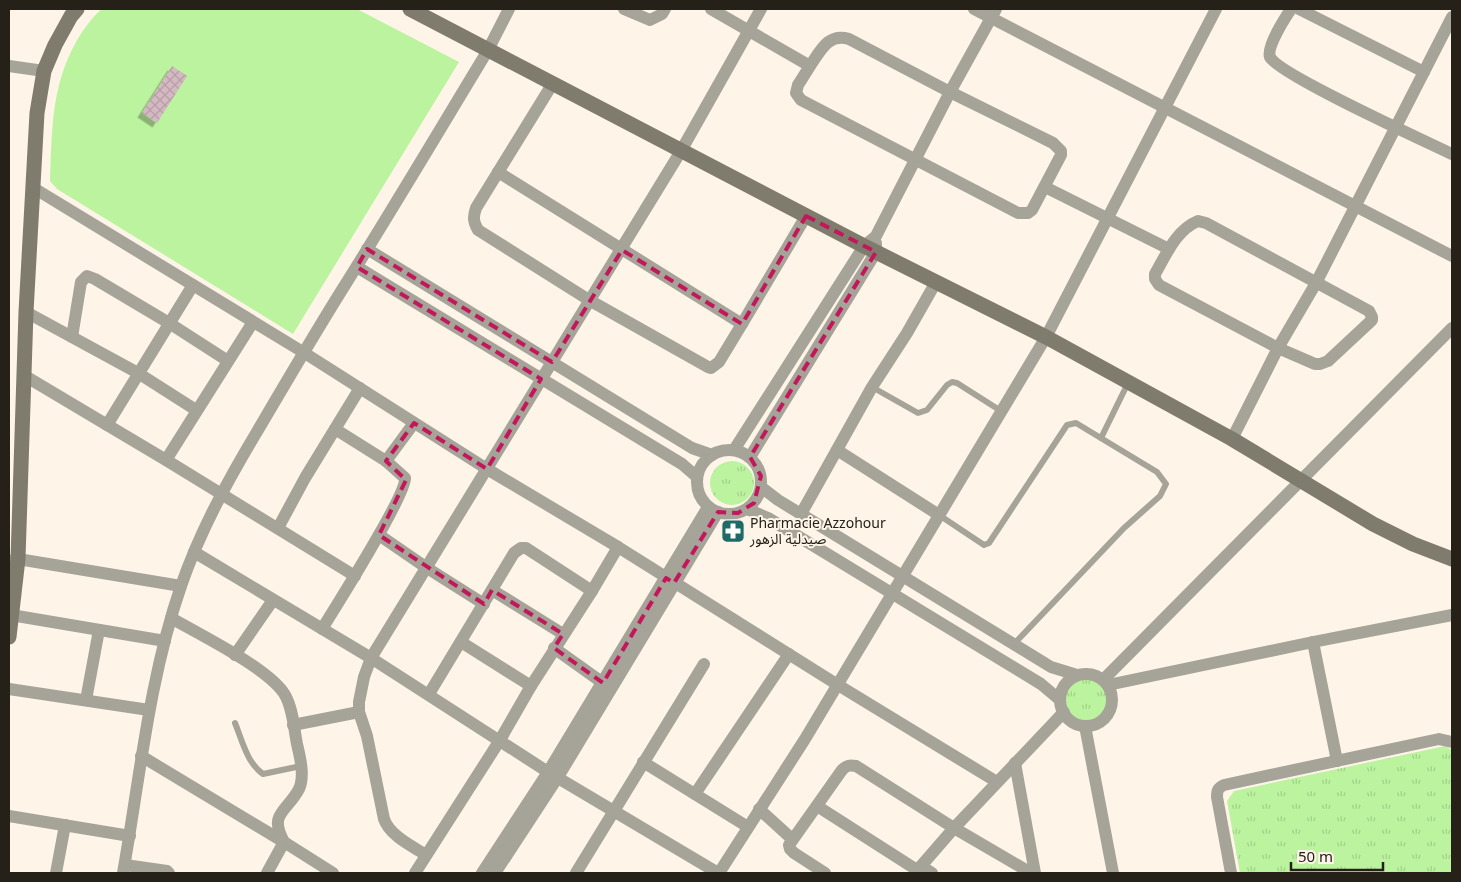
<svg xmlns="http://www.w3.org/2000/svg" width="1461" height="882" viewBox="0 0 1461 882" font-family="Georgia,'Noto Sans Arabic',serif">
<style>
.grass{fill:url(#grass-tufts)}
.garden{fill:#bcf39f}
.building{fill:url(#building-cross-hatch);filter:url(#shadow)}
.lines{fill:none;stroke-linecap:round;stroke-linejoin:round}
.lane{stroke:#a6a399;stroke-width:6}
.street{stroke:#a6a399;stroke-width:12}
.secondary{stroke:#807c6d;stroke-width:15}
.marked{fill:none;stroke:#c2185b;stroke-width:4;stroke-dasharray:10 6;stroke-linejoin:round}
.labels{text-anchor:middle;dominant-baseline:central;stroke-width:4;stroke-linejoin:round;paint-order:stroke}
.poi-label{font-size:14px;fill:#252018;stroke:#fef5e8;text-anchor:start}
</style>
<defs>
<pattern id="grass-tufts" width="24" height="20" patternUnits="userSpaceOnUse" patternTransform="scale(1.25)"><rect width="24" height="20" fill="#bcf39f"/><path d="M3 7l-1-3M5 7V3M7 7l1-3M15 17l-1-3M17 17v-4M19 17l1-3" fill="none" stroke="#a1d088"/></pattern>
<pattern id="building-cross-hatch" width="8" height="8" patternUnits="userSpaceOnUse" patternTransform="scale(1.25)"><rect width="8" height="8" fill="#d4b9c2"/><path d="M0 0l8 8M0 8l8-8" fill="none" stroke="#b69fa6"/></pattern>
<filter id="shadow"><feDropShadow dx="-4.5" dy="4.5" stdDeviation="0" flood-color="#0004"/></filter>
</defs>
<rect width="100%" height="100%" fill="#fef5e8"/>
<g class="grass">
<circle cx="732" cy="483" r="22"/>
<circle cx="1087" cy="700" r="23"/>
<polygon points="1445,746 1452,750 1452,873 1240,873 1227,801 1234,791"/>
</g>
<path class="garden" d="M102,9h255l102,53 -166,272 -236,-145 -7,-8c2,-50 1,-94 26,-139 7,-12 15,-24 26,-33z"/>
<polygon class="building" points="172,66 187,76 157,123 142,113"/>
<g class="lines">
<g class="lane">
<polyline points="872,387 918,413 927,410 947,385 952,382 957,383 1001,411"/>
<polyline points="1101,438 1128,383"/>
<polyline points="939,515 984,545 989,543 1067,425 1076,423 1157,472 1166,484 1160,496 1124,528 1014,644"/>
<path d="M235,723c7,17 12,40 28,51l38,-8"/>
</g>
<g class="street">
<polyline points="624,9 650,20 662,14 665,9"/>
<path d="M711,9l99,57 -12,19 -2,8 5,7 217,113h10l4,-3 29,-55v-4l-8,-8 -103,-51 -101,-53c-21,-6 -28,11 -39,27"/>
<polyline points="974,9 1452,256"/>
<path d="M1291,9c-6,9 -25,38 -21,48 8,17 157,85 182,97"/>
<polyline points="1299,9 1424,72"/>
<polyline points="9,66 44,71"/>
<path d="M553,83l-77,125c-3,9 -3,13 2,22l111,70 119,67 3,1 8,-6 23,-38"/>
<polyline points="498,172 742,324 806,216"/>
<polyline points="32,187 303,352 487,469 618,547 838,685 997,782"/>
<polyline points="1045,187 1169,249"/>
<path d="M1198,221l8,2 163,88 3,6v3l-44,41 -8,3h-5l-37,-16 -119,-63 -4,-6v-5c11,-19 21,-44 43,-53z"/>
<polyline points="367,249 692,448 712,455"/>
<polyline points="357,267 682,464 697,477"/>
<polyline points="26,312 138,373 196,410"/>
<polyline points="72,337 81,282 87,276 95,279 169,323 228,361"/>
<polyline points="25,376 166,460 355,576"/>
<polyline points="107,425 193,285"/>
<polyline points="335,429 386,461"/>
<polyline points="1232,439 1278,348 1316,283 1452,17"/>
<circle cx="729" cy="482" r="32"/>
<polyline points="734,450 864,246 876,236 950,92 996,9"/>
<polyline points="837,450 939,515"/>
<polyline points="750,457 876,252 876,243"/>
<polyline points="166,460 253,322"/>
<polyline points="761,487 778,500 1051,667 1077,675"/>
<polyline points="747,509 768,518 1041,684 1060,700"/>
<polyline points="801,514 872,387 907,333 936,282"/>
<polyline points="278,528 305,478 360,388"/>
<polyline points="379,535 427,568 484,604"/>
<polyline points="194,552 371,658 548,772 718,873"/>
<polyline points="9,561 18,559 181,586"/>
<polyline points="492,590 563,634"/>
<polyline points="11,615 165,641"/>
<path d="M171,618c28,16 99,51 114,77 8,14 9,34 12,49 3,13 8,32 2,45 -12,23 -31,24 -15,53l-17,31"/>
<path d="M322,629c13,-21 85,-135 83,-151l-19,-17 28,-38"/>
<polyline points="461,642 531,686"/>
<polyline points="1313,642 1337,761"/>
<polyline points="554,648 603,683"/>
<polyline points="235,655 273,600"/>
<circle cx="1086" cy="700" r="26"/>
<polyline points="1103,680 1452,328"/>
<polyline points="1108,685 1313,642 1452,615"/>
<polyline points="9,689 149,710"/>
<polyline points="429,694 514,553 521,548 526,548 592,591"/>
<polyline points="86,700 99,630"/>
<polyline points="293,725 359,712"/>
<polyline points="1085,726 1113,873"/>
<polyline points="141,756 284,842 333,873"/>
<polyline points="643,762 748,827"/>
<polyline points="1015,763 1035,873"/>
<polyline points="695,794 789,654"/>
<polyline points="817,806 917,870"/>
<polyline points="759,809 792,839"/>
<polyline points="9,816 130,836"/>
<path d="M426,855c-14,-9 -36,-19 -42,-36l-17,-83 -8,-24v-10l5,-25 7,-19 310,-507 80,-142"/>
<polyline points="125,865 167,871 169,873"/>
<polyline points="921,866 932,873"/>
<polyline points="56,873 65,825"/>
<path d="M123,873c17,-96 26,-194 58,-287 19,-55 47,-106 77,-156 27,-46 54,-92 82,-137 51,-81 99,-162 148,-243l21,-41"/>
<polyline points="415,873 500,740 531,686 592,591 618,547"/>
<polyline points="482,873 548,772 708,507"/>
<polyline points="495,873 558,777 718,512"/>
<polyline points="576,873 704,664"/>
<polyline points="719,873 805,739 1046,337 1216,9"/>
<path d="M825,873l-31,-20 -4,-4 -1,-4 53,-75c5,-5 8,-5 14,-4l98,62 77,45"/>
<polyline points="915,873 954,828 1064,712"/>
<path d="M1231,873l-14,-76c0,-7 1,-9 7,-12l215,-46 13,3"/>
</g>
<g class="secondary">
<polyline points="410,9 864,246 1046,337 1232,439 1373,524 1413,544 1452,559"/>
<polyline points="9,637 18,559 26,312 37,113 44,71 55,45 71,16 77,9"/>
</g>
</g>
<path class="marked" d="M806,216l70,36 -126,205 11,19 -7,27 -16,10 -20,-1 -44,71 -8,-5 -63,105 -49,-35 9,-14 -71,-44 -8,14 -105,-69 27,-55 -20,-19 28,-38 73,46 54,-90 -184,-112 10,-18 185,113 70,-112 120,74z"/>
<defs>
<g id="pharmacy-square" transform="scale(1.25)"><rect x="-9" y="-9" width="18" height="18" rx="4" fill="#1e6a68" stroke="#fef5e8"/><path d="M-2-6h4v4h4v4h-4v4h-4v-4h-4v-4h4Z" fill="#fff"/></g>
</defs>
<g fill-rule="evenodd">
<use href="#pharmacy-square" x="733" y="531"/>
</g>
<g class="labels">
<g class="poi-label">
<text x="750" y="523">Pharmacie Azzohour<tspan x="750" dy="16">صيدلية الزهور</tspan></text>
</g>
</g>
<rect width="1461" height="882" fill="none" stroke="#252018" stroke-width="20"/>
<path d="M1291 862v8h92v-8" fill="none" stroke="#252018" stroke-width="2.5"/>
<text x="1298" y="862" font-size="15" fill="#252018" stroke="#fef5e8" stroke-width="4" paint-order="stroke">50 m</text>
</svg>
